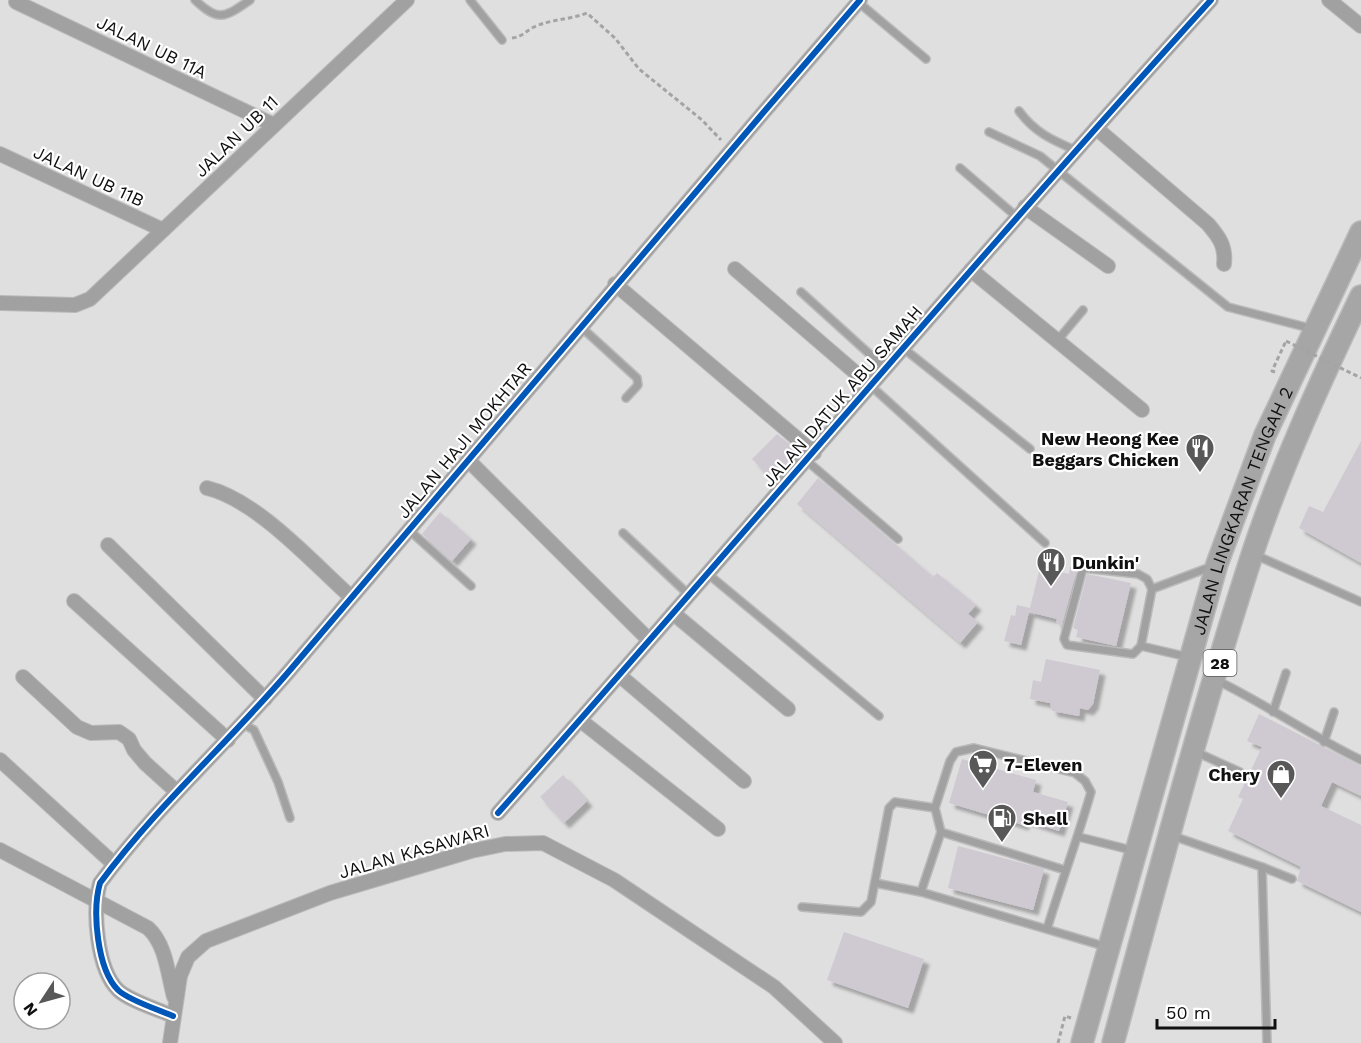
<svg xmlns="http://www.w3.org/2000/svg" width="1361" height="1043" viewBox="0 0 1361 1043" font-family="'Work Sans',sans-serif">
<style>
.building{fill:#cfc9d1;filter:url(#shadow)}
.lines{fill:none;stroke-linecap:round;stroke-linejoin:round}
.service-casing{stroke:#bbbabb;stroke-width:10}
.minor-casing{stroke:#bbbabb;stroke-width:16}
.trunk-casing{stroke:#bbbabb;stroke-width:24}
.path{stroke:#a4a4a4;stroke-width:3;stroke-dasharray:4.5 3;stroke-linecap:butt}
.service{stroke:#a2a1a2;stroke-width:7}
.minor{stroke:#a2a1a2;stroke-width:14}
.trunk{stroke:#a6a6a6;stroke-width:21}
.path-bridge{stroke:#a4a4a4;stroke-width:3;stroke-dasharray:4.5 3;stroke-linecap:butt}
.cycleway-casing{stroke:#fff;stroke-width:10}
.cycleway{stroke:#0057b8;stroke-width:6}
.labels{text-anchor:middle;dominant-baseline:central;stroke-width:4.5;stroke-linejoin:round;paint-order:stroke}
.shield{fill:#fff;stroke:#585858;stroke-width:1.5}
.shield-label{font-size:16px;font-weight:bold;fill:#101011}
.street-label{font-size:18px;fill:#101011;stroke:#fff}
.poi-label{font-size:18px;font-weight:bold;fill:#101011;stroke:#fff;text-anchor:start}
</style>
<defs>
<filter id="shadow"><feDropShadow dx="5.5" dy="5.5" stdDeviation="1.5" flood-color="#0004"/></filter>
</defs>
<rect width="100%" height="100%" fill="#e0dfe0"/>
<g class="building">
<polygon points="777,434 800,453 774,482 752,459"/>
<polygon points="1361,441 1361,563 1299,528 1309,506 1323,512"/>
<polygon points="818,478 933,577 937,573 976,605 968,614 978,622 960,643 797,504"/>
<polygon points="440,512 471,539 452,561 422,534"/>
<polygon points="1040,567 1069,574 1070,567 1077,569 1062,625 1056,624 1057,619 1029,612"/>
<polygon points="1087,574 1131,583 1116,646 1076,637 1078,630 1073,628"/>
<polygon points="1017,605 1030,608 1021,645 1004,641 1011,615 1015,616"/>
<polygon points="1046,659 1100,670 1093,704 1088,710 1080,708 1079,716 1052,711 1050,703 1030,699 1033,680 1041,682"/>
<polygon points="1259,714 1361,766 1361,796 1332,782 1321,806 1361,825 1361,912 1297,881 1301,867 1228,831 1243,799 1238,797 1262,747 1247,741"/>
<polygon points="962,759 1036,780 1033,792 1068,802 1059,831 1025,820 1023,825 949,803"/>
<polygon points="563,775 587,801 564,823 540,797"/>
<polygon points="958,846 1044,869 1033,910 948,888"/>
<polygon points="844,932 924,959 908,1008 827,980"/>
</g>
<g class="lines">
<g class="service-casing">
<g id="service">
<path d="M195,0c24,23 30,17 55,0"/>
<polyline points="470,0 502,40"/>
<polyline points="858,2 926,59"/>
<path d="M1019,111c15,21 33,29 56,39"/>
<polyline points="989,132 1040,156 1228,307 1313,329"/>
<polyline points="960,168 1017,217"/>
<polyline points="801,292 886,369"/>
<polyline points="580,326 637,378 638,385 626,398"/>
<polyline points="1057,341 1083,310"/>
<polyline points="903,348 1030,449"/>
<polyline points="871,386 1045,543"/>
<polyline points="807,461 898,539"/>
<polyline points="409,530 471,586"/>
<polyline points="623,533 689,595"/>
<polyline points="1253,554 1361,602"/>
<polyline points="708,574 879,716"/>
<polyline points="1141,646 1133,654 1067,645 1064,639 1083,568 1138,574 1147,579 1152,589"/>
<polyline points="1188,657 1141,646 1152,589 1213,566"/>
<path d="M1216,680c50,24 95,56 145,80"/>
<polyline points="1273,712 1286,673"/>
<polyline points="243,724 254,730 278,782 290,818"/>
<polyline points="1324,742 1334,712"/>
<polyline points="1196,752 1240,772"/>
<polyline points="941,832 1065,870"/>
<polyline points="1173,836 1262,867 1267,1043"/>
<polyline points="1079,837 1135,851"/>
<polyline points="1262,867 1292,879"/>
<polyline points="875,883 921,892"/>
<polyline points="802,907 861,912 871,902 889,808 895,802 935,808"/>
<path d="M1047,929c14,-46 31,-91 44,-137l-6,-11 -10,-8 -101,-25 -18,4 -6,9 -15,47 6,24 -20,60 186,55"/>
</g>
</g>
<g class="minor-casing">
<g id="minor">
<polyline points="1329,0 1361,26"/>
<polyline points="16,2 274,125"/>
<path d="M1096,128l112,96c11,13 18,22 16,40"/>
<polyline points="0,154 163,230"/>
<polyline points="1025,207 1108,266"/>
<polyline points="735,269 871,386"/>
<polyline points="971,270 1142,410"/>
<polyline points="615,284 814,453"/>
<polyline points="0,303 75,305 90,299 407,0"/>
<polyline points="468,460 649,640"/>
<path d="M207,488c50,12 105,74 144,109"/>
<polyline points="108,545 265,699"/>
<polyline points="74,601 228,740"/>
<polyline points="673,613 788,709"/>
<polyline points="619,675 744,781"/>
<polyline points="23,677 77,727 91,733 119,732 129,739 134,750 145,763 177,792"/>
<polyline points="580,720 718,829"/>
<polyline points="0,760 114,864"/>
<path d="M498,813c239,-270 471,-546 713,-813"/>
<path d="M0,850l148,78c18,16 20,47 26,69"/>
<path d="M173,1016c-14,-6 -45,-16 -55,-26 -21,-21 -26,-79 -18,-107 57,-77 129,-141 191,-214 188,-224 378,-447 569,-669"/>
<polyline points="170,1043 180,976 188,957 206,941 330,893 471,851 505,844 543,843 614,880 774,987 835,1043"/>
</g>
</g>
<g class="trunk-casing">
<g id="trunk">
<path id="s1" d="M1082,1043l135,-479 48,-129 96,-203"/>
<path d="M1113,1043c44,-163 87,-327 139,-488 29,-88 69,-175 109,-259"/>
</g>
</g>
<g class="path">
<path d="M512,38c10,-1 14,-7 22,-11 17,-8 35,-7 53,-14l28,25 24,31 63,51 19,20"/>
<polyline points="1275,372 1272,371 1286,341"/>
<polyline points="1058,1043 1065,1016 1071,1018"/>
</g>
<use href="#service" class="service"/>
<use href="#minor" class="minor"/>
<use href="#trunk" class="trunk"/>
<polyline class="path-bridge" points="1286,341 1361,378"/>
<g class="cycleway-casing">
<g id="cycleway">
<path d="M498,813c239,-270 471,-546 713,-813"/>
<path d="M173,1016c-14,-6 -45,-16 -55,-26 -21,-21 -26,-79 -18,-107 57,-77 129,-141 191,-214 188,-224 378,-447 569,-669"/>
</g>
</g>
<use href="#cycleway" class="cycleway"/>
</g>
<defs>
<g id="restaurant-pin" transform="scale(1.5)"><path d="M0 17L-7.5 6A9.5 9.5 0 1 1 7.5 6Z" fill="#595859" stroke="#fff"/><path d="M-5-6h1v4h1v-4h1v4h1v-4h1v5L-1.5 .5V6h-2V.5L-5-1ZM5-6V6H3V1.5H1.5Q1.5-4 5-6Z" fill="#fff"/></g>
<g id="supermarket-pin" transform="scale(1.5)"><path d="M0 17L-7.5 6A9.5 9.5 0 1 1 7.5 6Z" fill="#595859" stroke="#fff"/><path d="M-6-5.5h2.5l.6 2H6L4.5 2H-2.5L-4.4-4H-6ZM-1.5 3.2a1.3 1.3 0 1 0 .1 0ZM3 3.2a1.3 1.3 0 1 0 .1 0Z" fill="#fff"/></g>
<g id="shop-pin" transform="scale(1.5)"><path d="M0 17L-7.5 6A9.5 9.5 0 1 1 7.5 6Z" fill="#595859" stroke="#fff"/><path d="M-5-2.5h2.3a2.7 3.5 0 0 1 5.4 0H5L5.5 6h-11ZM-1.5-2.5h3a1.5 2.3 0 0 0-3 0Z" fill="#fff"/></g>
<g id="fuel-pin" transform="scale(1.5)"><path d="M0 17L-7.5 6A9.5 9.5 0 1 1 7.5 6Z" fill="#595859" stroke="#fff"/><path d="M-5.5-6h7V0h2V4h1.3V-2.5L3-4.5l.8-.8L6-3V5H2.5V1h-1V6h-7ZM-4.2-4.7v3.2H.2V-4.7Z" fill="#fff"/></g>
</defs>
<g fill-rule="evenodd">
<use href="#restaurant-pin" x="1200" y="448"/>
<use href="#restaurant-pin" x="1051" y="562"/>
<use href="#supermarket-pin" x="983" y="764"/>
<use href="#shop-pin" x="1281" y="774"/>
<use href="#fuel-pin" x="1002" y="818"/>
</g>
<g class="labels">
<rect class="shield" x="1203.5" y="650" width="33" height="26" rx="4.5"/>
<g class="shield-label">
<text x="1220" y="663">28</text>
</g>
<g class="street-label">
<text transform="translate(152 47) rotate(26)">JALAN UB 11A</text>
<text transform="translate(236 136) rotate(-44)">JALAN UB 11</text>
<text transform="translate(89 176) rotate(25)">JALAN UB 11B</text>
<text transform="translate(842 396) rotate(-49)">JALAN DATUK ABU SAMAH</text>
<text transform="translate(464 440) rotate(-50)">JALAN HAJI MOKHTAR</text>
<text stroke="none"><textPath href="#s1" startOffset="556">JALAN LINGKARAN TENGAH 2</textPath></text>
<text transform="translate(414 851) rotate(-16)">JALAN KASAWARI</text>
</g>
<g class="poi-label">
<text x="1179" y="438" text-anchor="end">New Heong Kee<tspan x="1179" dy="21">Beggars Chicken</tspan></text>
<text x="1072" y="562">Dunkin'</text>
<text x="1004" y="764">7-Eleven</text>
<text x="1260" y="774" text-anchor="end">Chery</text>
<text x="1023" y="818">Shell</text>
</g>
</g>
<g transform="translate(42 1001) rotate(234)"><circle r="28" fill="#ffffff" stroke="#9f9fa0" stroke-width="1.5"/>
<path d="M0-4.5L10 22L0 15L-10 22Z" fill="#595859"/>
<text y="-9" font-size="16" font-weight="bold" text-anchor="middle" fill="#101011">N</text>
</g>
<path d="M1157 1019v9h118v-9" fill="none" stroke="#101011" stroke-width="3"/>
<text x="1166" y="1019" font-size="18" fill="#101011" stroke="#ffffff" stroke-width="4.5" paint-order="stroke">50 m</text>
</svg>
